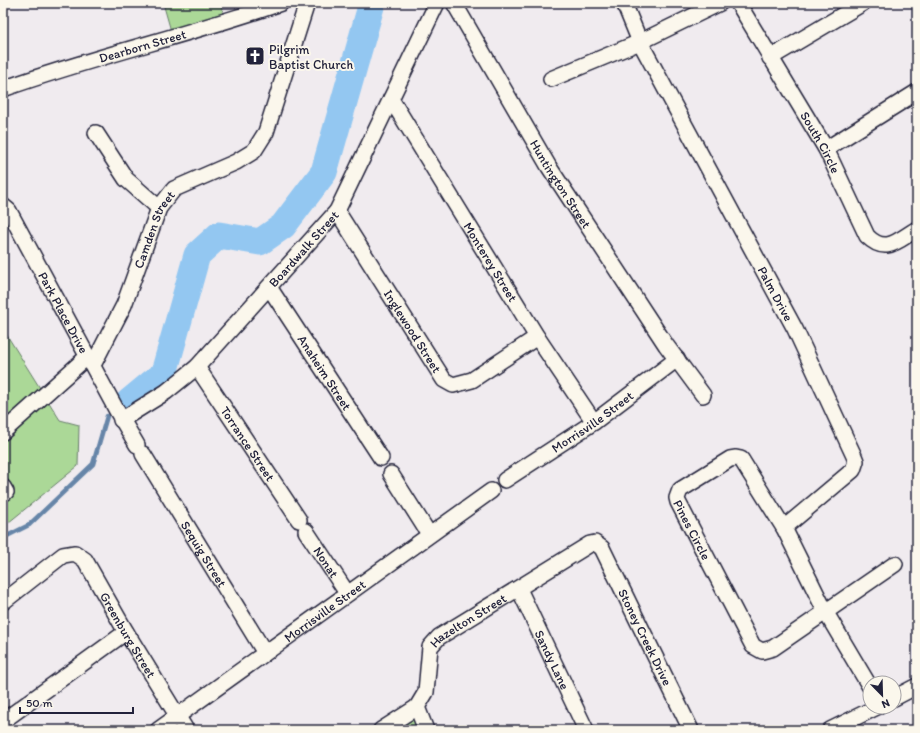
<svg xmlns="http://www.w3.org/2000/svg" width="920" height="733" viewBox="0 0 920 733" font-family="Itim,sans-serif">
<style>
.green{fill:#abd897;stroke:#667d69}
.lines{fill:none;stroke-linecap:round;stroke-linejoin:round}
.stream{stroke:#6685a8;stroke-width:4.5}
.river{stroke:#93c7f1;stroke-width:27}
.minor-casing{stroke:#22223b;stroke-width:18}
.minor{stroke:#fbf7ec;stroke-width:15}
.labels{text-anchor:middle;dominant-baseline:central;stroke-width:4;stroke-linejoin:round;paint-order:stroke}
.street-label{font-size:13px;fill:#22223b;stroke:#fbf7ec}
.poi-label{font-size:13px;fill:#22223b;stroke:#fbf7ec;text-anchor:start}
</style>
<rect width="100%" height="100%" fill="#f0ebef"/>
<filter id="ink" filterUnits="userSpaceOnUse"><feTurbulence type="fractalNoise" baseFrequency=".025" numOctaves="2"/><feDisplacementMap in="SourceGraphic" scale="8" xChannelSelector="R" yChannelSelector="G"/><feConvolveMatrix kernelMatrix="1 2 1 2 8 2 1 2 1" color-interpolation-filters="sRGB"/></filter>
<g filter="url(#ink)">
<g class="green">
<polygon points="163,3 220,3 224,15 171,31"/>
<polygon points="3,329 60,420 79,425 78,466 3,527"/>
<polygon points="413,718 417,730 394,730"/>
</g>
<g class="lines">
<polyline class="stream" points="3,538 29,525 93,464 107,416"/>
<polyline class="river" points="129,402 164,373 197,255 219,235 260,242 283,226 324,172 372,3"/>
<g class="minor-casing">
<g id="minor">
<path id="s1" d="M454,3l95,164 117,178 37,50"/>
<path id="s2" d="M624,3l16,39 155,287 59,127 2,5 -3,9 -69,58"/>
<path id="s3" d="M738,3l88,146 41,87c19,19 31,4 50,-7"/>
<polyline points="770,58 863,3"/>
<polyline points="551,79 640,42 720,3"/>
<path id="s4" d="M3,89c92,-33 186,-54 278,-86"/>
<path id="s5" d="M391,99l146,238 57,85"/>
<polyline points="96,133 126,179 159,208"/>
<polyline points="826,149 917,92"/>
<path id="s6" d="M3,206l6,5 108,200 20,34"/>
<path id="s7" d="M337,211l107,169 9,5 19,-5 65,-43"/>
<path id="s8" d="M269,287l112,171"/>
<path id="s9" d="M93,365l31,-60 35,-97 15,-19 62,-27 18,-11 12,-19 41,-129"/>
<path id="s10" d="M197,367l102,153"/>
<path id="s11" d="M121,420l45,-28 31,-25 140,-156 100,-208"/>
<polyline points="3,432 88,356"/>
<path id="s12" d="M143,454l122,199"/>
<polyline points="391,474 429,534"/>
<path id="s13" d="M505,480l89,-58 83,-63"/>
<polyline points="3,487 6,492"/>
<path id="s14" d="M306,531l41,62"/>
<path id="s15" d="M519,589l67,141"/>
<path id="s16" d="M3,602l60,-47 12,-2 10,7 41,72 60,98"/>
<path id="s17" d="M870,687l-45,-76 -41,-83 -43,-69 -5,-1 -6,1 -50,31 -3,8 1,4 75,144 9,5 11,-3 122,-84"/>
<polyline points="894,698 917,686"/>
<polyline points="417,707 426,730"/>
<polyline points="3,721 126,632"/>
<path id="s18" d="M158,730l333,-239"/>
<path id="s19" d="M381,730l36,-23 9,-15 4,-45 9,-10 151,-93 5,-1 7,5 89,182"/>
<polyline points="830,730 877,707"/>
</g>
</g>
<use href="#minor" class="minor"/>
</g>
</g>
<defs>
<g id="church-square" transform="scale(1)"><rect x="-9" y="-9" width="18" height="18" rx="4" fill="#22223b" stroke="#fbf7ec"/><path d="M-1.2-6h2.4v3.5h3.3v2.4h-3.3V6h-2.4V-.1h-3.3v-2.4h3.3Z" fill="#fff"/></g>
</defs>
<g fill-rule="evenodd">
<use href="#church-square" x="255" y="56"/>
</g>
<g class="labels">
<g class="street-label">
<text stroke="none"><textPath href="#s4" startOffset="146">Dearborn Street</textPath></text>
<text stroke="none"><textPath href="#s3" startOffset="162">South Circle</textPath></text>
<text stroke="none"><textPath href="#s1" startOffset="210">Huntington Street</textPath></text>
<text stroke="none"><textPath href="#s9" startOffset="149">Camden Street</textPath></text>
<text stroke="none"><textPath href="#s11" startOffset="252">Boardwalk Street</textPath></text>
<text stroke="none"><textPath href="#s5" startOffset="191">Monterey Street</textPath></text>
<text stroke="none"><textPath href="#s2" startOffset="328">Palm Drive</textPath></text>
<text stroke="none"><textPath href="#s6" startOffset="123">Park Place Drive</textPath></text>
<text stroke="none"><textPath href="#s7" startOffset="142">Inglewood Street</textPath></text>
<text stroke="none"><textPath href="#s8" startOffset="102">Anaheim Street</textPath></text>
<text stroke="none"><textPath href="#s13" startOffset="105">Morrisville Street</textPath></text>
<text stroke="none"><textPath href="#s10" startOffset="92">Torrance Street</textPath></text>
<text stroke="none"><textPath href="#s17" startOffset="376">Pines Circle</textPath></text>
<text stroke="none"><textPath href="#s12" startOffset="117">Sequig Street</textPath></text>
<text stroke="none"><textPath href="#s14" startOffset="37">Nonat</textPath></text>
<text stroke="none"><textPath href="#s18" startOffset="205">Morrisville Street</textPath></text>
<text stroke="none"><textPath href="#s19" startOffset="152">Hazelton Street</textPath></text>
<text stroke="none"><textPath href="#s16" startOffset="187">Greenburg Street</textPath></text>
<text stroke="none"><textPath href="#s19" startOffset="409">Stoney Creek Drive</textPath></text>
<text stroke="none"><textPath href="#s15" startOffset="78">Sandy Lane</textPath></text>
</g>
<g class="poi-label">
<text x="269" y="49">Pilgrim<tspan x="269" dy="15">Baptist Church</tspan></text>
</g>
</g>
<rect width="920" height="733" fill="none" stroke="#fbf7ec" stroke-width="16"/>
<rect x="8" y="8" width="904" height="717" fill="none" stroke="#22223b" stroke-width="1.5" filter="url(#ink)"/>
<g transform="translate(882 695) rotate(157)"><circle r="19" fill="#fbf7ec" stroke="#a4a2a5"/>
<path d="M0-3L7 15L0 10L-7 15Z" fill="#22223b"/>
<text y="-6" font-size="11" font-weight="bold" text-anchor="middle" fill="#22223b">N</text>
</g>
<path d="M20 707v6h113v-6" fill="none" stroke="#22223b" stroke-width="2"/>
<text x="26" y="707" font-size="12" fill="#22223b" stroke="#fbf7ec" stroke-width="3" paint-order="stroke">50 m</text>
</svg>
